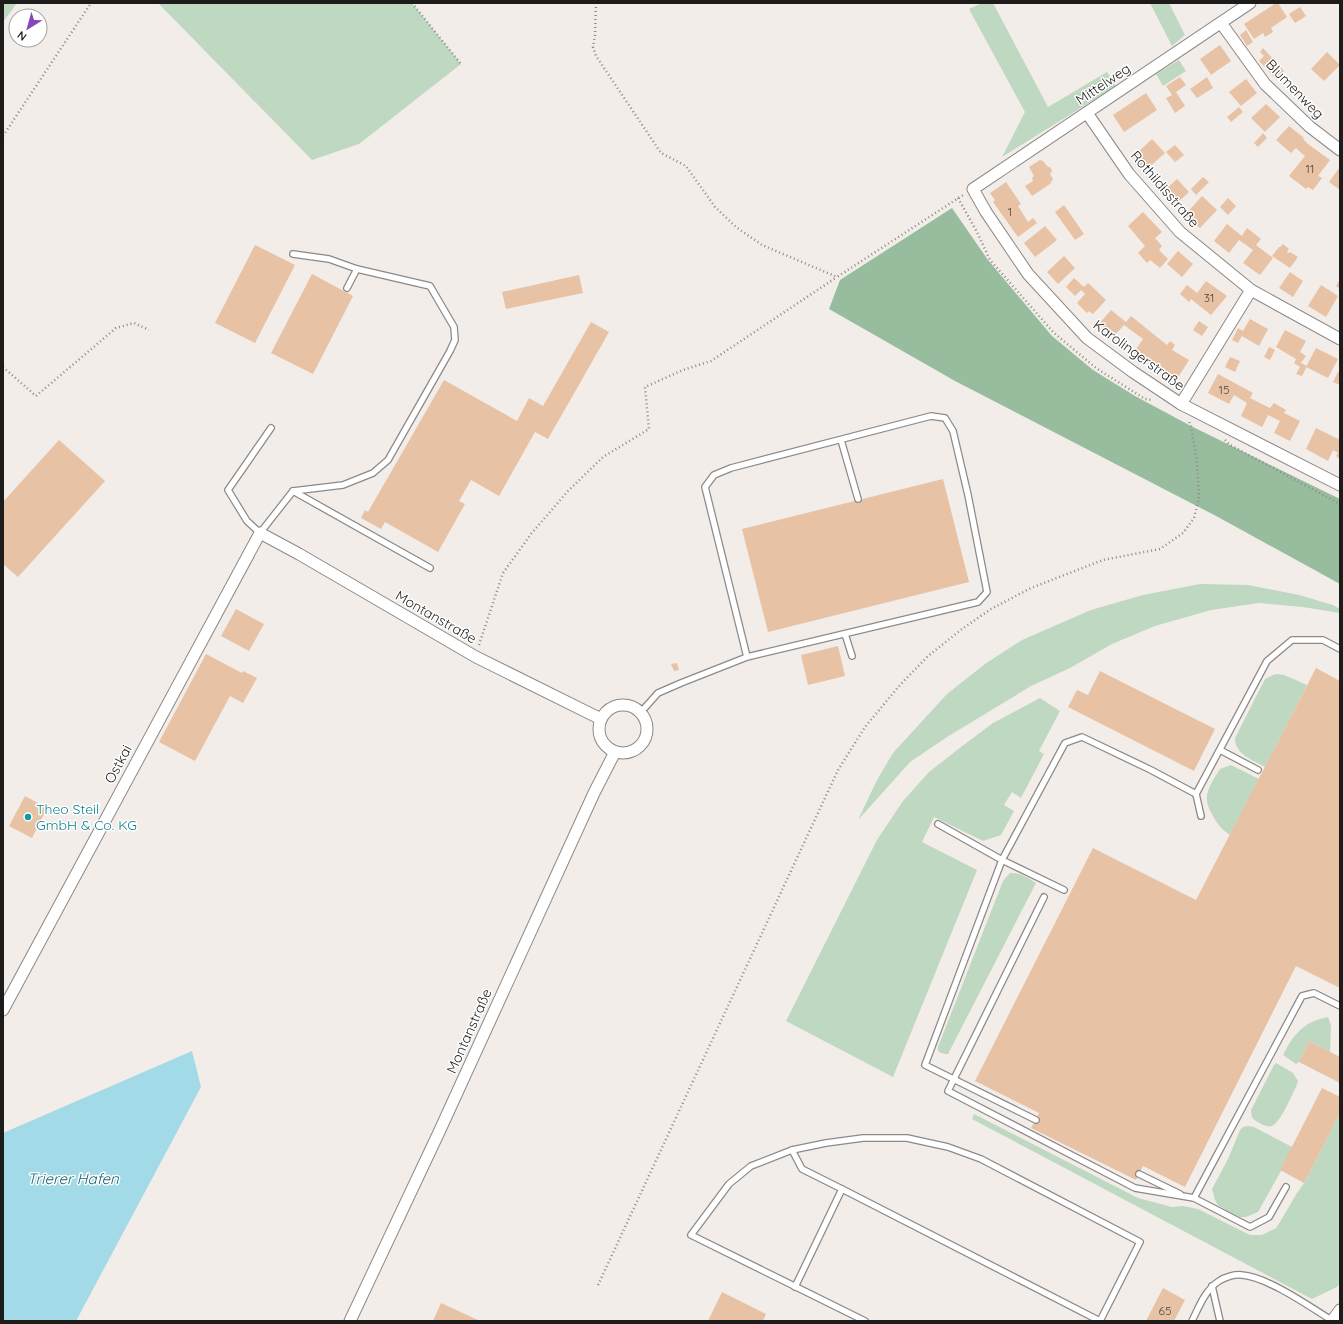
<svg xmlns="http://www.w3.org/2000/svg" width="1343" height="1324" viewBox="0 0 1343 1324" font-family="Quicksand,sans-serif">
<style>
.green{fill:#bed8c2}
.forest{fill:#97bd9e}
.water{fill:#a3dae8}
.building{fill:#e8c2a4}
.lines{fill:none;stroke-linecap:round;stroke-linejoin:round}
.lane-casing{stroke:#8e8986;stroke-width:8}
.street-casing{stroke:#8e8986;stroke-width:13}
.path{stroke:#8d8a87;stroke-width:2.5;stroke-dasharray:1 3;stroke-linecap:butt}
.lane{stroke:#fff;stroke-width:5.5}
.street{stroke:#fff;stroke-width:11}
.culture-dot{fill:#0f9aa8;stroke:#fff;stroke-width:1.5}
.labels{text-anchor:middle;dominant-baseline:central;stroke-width:3;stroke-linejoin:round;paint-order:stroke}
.number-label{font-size:12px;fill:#50463d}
.street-label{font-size:14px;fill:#1e1c1b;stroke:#fff}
.culture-label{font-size:14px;fill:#0d838f;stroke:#fff;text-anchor:start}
.water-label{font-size:15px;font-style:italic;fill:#165f6e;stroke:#fff}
</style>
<rect width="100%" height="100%" fill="#f2ede9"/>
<g class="green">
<polygon points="3,3 17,3 3,22"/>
<polygon points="158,3 412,3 461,64 359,144 312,160"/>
<polygon points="982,3 993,3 1048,107 1107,72 1116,86 1002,157 1025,112 969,9"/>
<polygon points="1150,3 1169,3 1185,35 1172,46"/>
<polygon points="1179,60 1186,71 1163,86 1156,74"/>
<polygon points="1200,584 1248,585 1299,595 1333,605 1340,609 1340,613 1303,607 1259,603 1211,610 1155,626 1112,644 1070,668 1031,686 947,737 910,762 858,820 877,780 893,753 947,694 985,664 1022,640 1091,610 1143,595"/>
<path d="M1277,674l7,1 23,10 -42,82c-12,-7 -30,-12 -30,-29l30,-59 8,-4z"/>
<polygon points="1040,698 1060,711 1039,751 1044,754 1021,798 1012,792 1004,805 1014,811 1001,835 983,841 934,817 922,842 977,870 893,1077 786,1021 877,840 903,801 929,772 961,747 993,723"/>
<path d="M1231,765l28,14 -29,56c-9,-6 -13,-11 -18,-21 -11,-18 -2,-29 8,-45z"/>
<path d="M1010,873c9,-1 18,5 26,10l-88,171c-6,0 -11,-1 -10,-7l65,-166z"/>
<path d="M1328,1017l3,8 -1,27 -21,-11 -10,21 -3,2 -13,-9c11,-21 20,-33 45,-38z"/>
<path d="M1276,1063l17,10 5,8 -2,6c-4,8 -16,36 -24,39 -6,2 -15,-4 -20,-8l-1,-8 23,-45z"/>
<polygon points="1340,1113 1340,1283 1337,1287 1312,1299 972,1119 974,1114 1138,1198 1172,1207 1183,1206 1198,1209 1250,1235 1262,1235 1276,1228 1280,1222 1297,1193 1304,1183"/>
<polygon points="1248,1126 1254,1127 1292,1147 1281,1171 1258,1212 1246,1217 1240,1217 1228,1211 1218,1205 1215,1200 1212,1189 1228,1159 1240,1130 1243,1127"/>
</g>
<polygon class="forest" points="952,208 988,260 1052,336 1093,370 1135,396 1191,426 1340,499 1340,584 1218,517 955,381 829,309 840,280"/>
<polygon class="water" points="192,1051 201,1087 76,1321 3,1321 3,1133"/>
<g class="building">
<polygon points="1276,3 1278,3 1287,17 1271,28 1273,32 1265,37 1263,33 1254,39 1244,24"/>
<polygon points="1300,7 1306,16 1295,23 1289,14"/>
<polygon points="1246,30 1253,42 1247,46 1240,35"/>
<polygon points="1220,45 1231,61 1211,75 1200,59"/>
<polygon points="1263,48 1284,71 1276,79 1259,61 1264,56 1260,52"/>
<polygon points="1327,52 1340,65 1324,81 1311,69"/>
<polygon points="1180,77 1186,85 1176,92 1185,106 1175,113 1166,98 1172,95 1166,86"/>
<polygon points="1207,77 1213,88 1197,98 1190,89"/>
<polygon points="1246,79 1257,93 1241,106 1229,92"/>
<polygon points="1146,93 1157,110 1124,132 1113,115"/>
<polygon points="1266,104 1280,117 1265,132 1251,118"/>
<polygon points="1239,107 1243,112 1231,122 1227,117"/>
<polygon points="1289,126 1304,138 1303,139 1308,144 1330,160 1318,176 1322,178 1313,190 1308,187 1306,189 1289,176 1305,156 1296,148 1291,153 1276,140"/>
<polygon points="1263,133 1267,138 1258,147 1254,143"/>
<polygon points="1152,139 1165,153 1145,171 1133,157"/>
<polygon points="1175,145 1184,155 1175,162 1166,152"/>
<polygon points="1040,160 1043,161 1047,166 1051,168 1052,171 1050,174 1053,179 1050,184 1032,196 1025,186 1033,181 1032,178 1034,176 1029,167"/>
<polygon points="1340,167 1340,190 1329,182"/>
<polygon points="1203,177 1209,182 1196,195 1191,189"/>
<polygon points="1177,179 1189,192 1175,205 1163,192"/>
<polygon points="1006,182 1021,204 1018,206 1028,222 1033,218 1037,223 1018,237 993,202 995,200 990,193"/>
<polygon points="1202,196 1217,210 1200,228 1185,215"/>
<polygon points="1228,198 1236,206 1228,215 1220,207"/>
<polygon points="1064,205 1084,234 1075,240 1055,212"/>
<polygon points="1143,212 1162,232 1155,238 1162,246 1159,250 1168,259 1160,268 1150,260 1147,263 1138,253 1145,246 1128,226"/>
<polygon points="1227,224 1242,236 1247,228 1261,239 1256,245 1273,258 1260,275 1243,263 1253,250 1239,240 1229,253 1214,241"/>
<polygon points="1045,226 1057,240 1035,257 1024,243"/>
<polygon points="1283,244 1289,249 1287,252 1288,253 1290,252 1298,257 1290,268 1272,256 1279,247 1280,247"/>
<polygon points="255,245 295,265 255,343 215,323"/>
<polygon points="1178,251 1193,264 1182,277 1167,264"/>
<polygon points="1064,256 1075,268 1058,284 1047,272"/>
<polygon points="1290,272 1303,281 1293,297 1279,288"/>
<polygon points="312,274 353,296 313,374 271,353"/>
<polygon points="579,275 583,293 506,309 502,292"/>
<polygon points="1074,278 1084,287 1088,283 1106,300 1093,314 1089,311 1087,313 1077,303 1085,294 1081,290 1075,296 1066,287"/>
<polygon points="1340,279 1340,289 1336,286"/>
<polygon points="1206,281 1227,296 1211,315 1191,299 1189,302 1180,294 1187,285 1197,293"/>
<polygon points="1321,285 1338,296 1326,317 1308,306"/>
<polygon points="1111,310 1126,322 1131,316 1167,345 1170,341 1175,345 1172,350 1189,360 1177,379 1150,362 1149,363 1134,352 1143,339 1124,325 1114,336 1099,324"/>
<polygon points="1250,319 1268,329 1259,346 1242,336 1238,343 1232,340 1238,328 1243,331"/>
<polygon points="1199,321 1208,327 1202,336 1193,330"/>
<polygon points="591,322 609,332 548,439 535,432 499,496 471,480 459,501 465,504 438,552 385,522 381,529 361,518 365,510 368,512 444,380 517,421 529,398 543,406"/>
<polygon points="1285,330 1306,341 1300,352 1306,356 1301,363 1307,366 1302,376 1296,374 1300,367 1294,363 1296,359 1276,347"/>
<polygon points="1269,347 1275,350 1270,360 1264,357"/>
<polygon points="1316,348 1338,359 1328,378 1306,367"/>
<polygon points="1230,357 1240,361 1235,372 1225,367"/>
<polygon points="1338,372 1340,372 1340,385 1333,382"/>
<polygon points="1218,374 1253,393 1250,398 1270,408 1274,403 1286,410 1284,413 1300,421 1290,441 1274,433 1280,421 1268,415 1262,427 1241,416 1247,403 1234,395 1229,404 1208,393"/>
<polygon points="1316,428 1338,439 1340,436 1340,459 1336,456 1338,453 1333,450 1328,461 1306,449"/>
<polygon points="59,440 105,481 18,577 3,564 3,502"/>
<polygon points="943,479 969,582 768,632 742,529"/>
<polygon points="236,609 264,624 249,651 221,636"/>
<polygon points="838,646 845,676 808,685 801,655"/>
<polygon points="206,654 242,673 243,671 257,678 243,703 230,696 195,761 159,742"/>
<polygon points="677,663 679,670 674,671 671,664"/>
<polygon points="1316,668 1340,681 1340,988 1296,966 1185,1187 1143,1166 1136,1180 1031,1128 1039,1113 975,1081 1093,848 1196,900"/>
<polygon points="1100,671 1215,729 1194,771 1068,707 1077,690 1088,695"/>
<polygon points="25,796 47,808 32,838 9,826"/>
<polygon points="1309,1041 1340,1057 1340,1083 1299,1062"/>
<polygon points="1322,1088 1340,1097 1340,1113 1304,1183 1280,1170"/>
<polygon points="1163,1288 1185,1300 1174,1321 1146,1321"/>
<polygon points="722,1292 766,1314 763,1321 708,1321"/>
<polygon points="441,1303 480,1321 433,1321"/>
</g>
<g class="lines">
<g class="lane-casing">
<g id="lane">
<polyline points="293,254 329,259 357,269"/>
<polyline points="271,428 228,490 247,521 260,533 293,491 430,568"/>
<polyline points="841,440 858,499"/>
<polyline points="293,491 343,485 373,473 388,460 450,351 455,340 454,327 430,286 357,269 347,288"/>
<polyline points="845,634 852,656"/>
<polyline points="641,712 658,693 681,683 747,657 978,602 987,592 968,495 953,431 945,418 931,416 731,468 714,475 705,487 747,657"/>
<polyline points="1220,750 1258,770"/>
<polyline points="1201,816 1196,794 1267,661 1292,640 1323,640 1340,649"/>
<polyline points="938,824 1002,860 1064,890"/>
<polyline points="1044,897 948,1091 1135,1188 1194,1198 1302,996 1314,993 1340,1006"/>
<polyline points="1036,1120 925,1065 1002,860 1065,743 1082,737 1151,770 1196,794"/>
<polyline points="792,1150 802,1169 842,1189 795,1287"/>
<polyline points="1139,1174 1180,1194"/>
<polyline points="842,1189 1100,1321"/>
<polyline points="1194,1198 1250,1227 1269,1217 1286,1187"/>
<polyline points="1212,1286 1220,1321"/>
<polyline points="865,1321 691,1235 729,1184 751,1166 792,1150 826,1143 863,1138 907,1138 948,1147 981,1159 1140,1242 1100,1321"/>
<path d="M1192,1321c7,-14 13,-31 27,-40 6,-4 16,-7 23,-6 26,2 68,32 91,46"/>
</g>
</g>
<g class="street-casing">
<g id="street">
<polyline points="1250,3 973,189 986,212 1028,274 1087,338 1133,372 1181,404 1340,485"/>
<polyline points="1221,23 1265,84 1310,127 1340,150"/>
<polyline points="1087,113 1129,174 1180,232 1251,290 1340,339"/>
<polyline points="1181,404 1251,290"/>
<circle cx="623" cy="729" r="24"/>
<polyline points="3,1010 260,533 299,554 476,657 601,719"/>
<polyline points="350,1321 440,1130 594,793 615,752"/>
<polyline points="1332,1321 1340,1310"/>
</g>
</g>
<g class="path">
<polyline points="412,3 461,64"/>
<polyline points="596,3 595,35 593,47 596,56 661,153 686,166 715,207 736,227 762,245 837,277 963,195"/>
<polyline points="3,136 91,3"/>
<polyline points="958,198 977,232 990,260 1054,333 1096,368 1145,399 1153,400"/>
<polyline points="3,367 36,396 116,328 134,323 149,330"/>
<polyline points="1225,440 1230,445 1340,504"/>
<polyline points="479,645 503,573 531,534 568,491 603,457 649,429 645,387 683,370 711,361 837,277"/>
<polyline points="598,1285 838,770 865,727 900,685 928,656 962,629 991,609 1031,588 1103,560 1160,549 1183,533 1194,518 1199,497 1197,462 1191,426 1189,421"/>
</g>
<use href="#lane" class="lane"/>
<use href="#street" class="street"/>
</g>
<circle class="culture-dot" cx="28" cy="817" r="4"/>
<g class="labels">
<g class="number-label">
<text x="1310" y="168">11</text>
<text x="1010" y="211">1</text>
<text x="1209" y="297">31</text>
<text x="1224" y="389">15</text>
<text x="1165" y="1310">65</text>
</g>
<g class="street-label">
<text transform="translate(1103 84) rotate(-34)">Mittelweg</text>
<text transform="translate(1295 89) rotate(46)">Blumenweg</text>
<text transform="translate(1165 189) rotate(49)">Rothildisstraße</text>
<text transform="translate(1139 355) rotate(36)">Karolingerstraße</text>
<text transform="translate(436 617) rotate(30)">Montanstraße</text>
<text transform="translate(118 764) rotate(-62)">Ostkai</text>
<text transform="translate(469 1031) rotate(-66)">Montanstraße</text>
</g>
<g class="culture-label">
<text x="36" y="809">Theo Steil<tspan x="36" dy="16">GmbH &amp; Co. KG</tspan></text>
</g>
<g class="water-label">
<text x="73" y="1178">Trierer Hafen</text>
</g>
</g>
<rect width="1343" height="1324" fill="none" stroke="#1e1c1b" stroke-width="8"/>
<g transform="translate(28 28) rotate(217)"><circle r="19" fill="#ffffff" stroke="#a5a4a4"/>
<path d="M0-3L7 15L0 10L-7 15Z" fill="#8946bb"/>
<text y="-6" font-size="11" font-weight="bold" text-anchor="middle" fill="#1e1c1b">N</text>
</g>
</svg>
